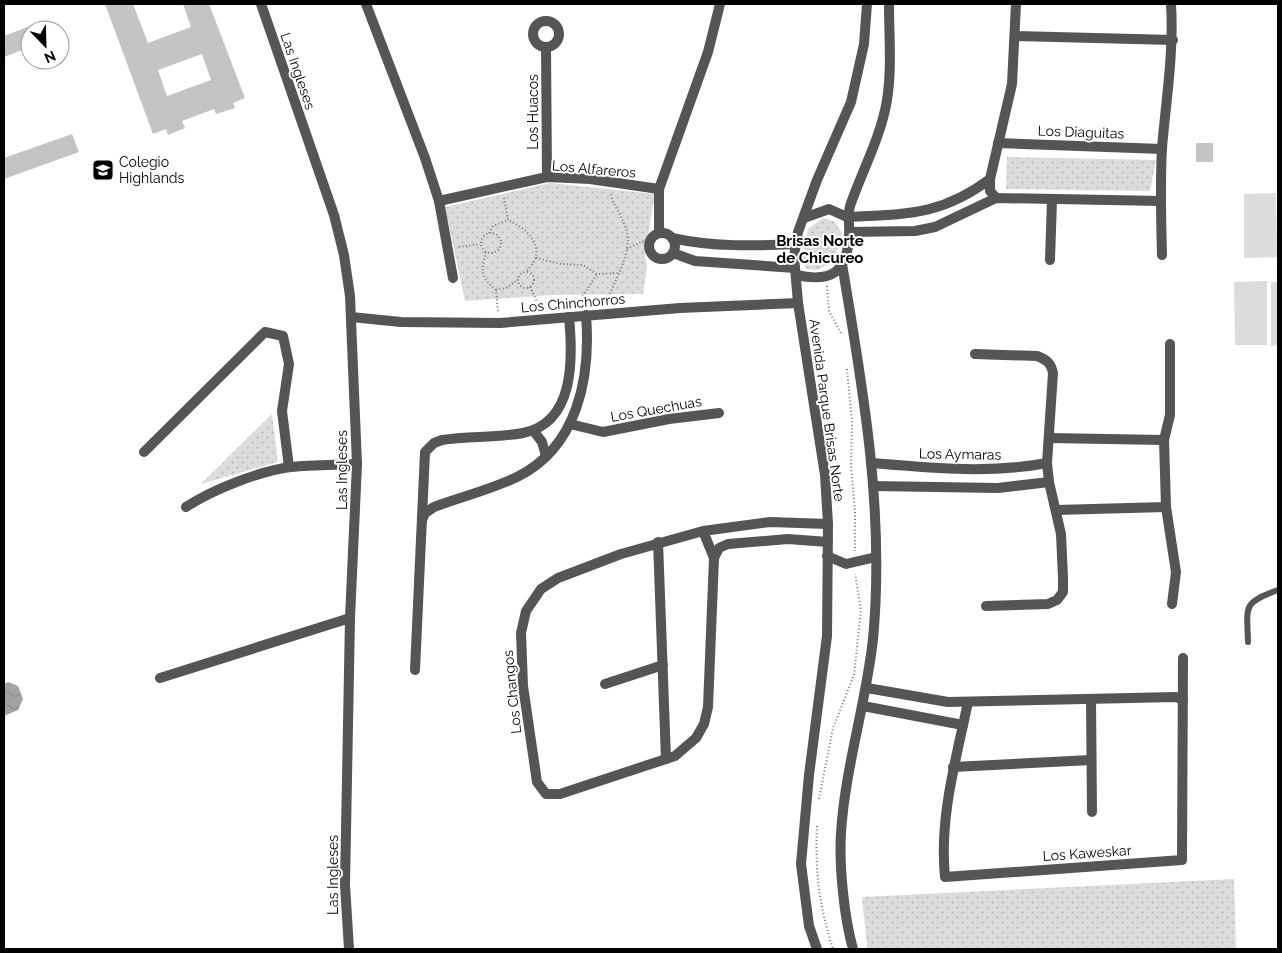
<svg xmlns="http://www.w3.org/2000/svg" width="1282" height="953" viewBox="0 0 1282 953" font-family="Raleway,sans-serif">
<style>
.grass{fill:url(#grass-dots)}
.pitch{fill:#dcdcdc}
.water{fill:url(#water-waves)}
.building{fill:#c4c4c4;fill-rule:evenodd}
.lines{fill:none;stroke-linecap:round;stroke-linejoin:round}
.path{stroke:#777;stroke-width:2;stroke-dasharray:1 2.5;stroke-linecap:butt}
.service{stroke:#555;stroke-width:6}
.minor{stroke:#555;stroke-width:10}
.tertiary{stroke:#555;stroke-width:10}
.labels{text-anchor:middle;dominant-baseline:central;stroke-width:4;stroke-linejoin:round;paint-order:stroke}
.street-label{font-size:14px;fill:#000;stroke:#fff}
.poi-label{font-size:14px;fill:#000;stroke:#fff;text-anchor:start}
.neighbourhood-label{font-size:15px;font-weight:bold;fill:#000;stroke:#fff}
</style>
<defs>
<pattern id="grass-dots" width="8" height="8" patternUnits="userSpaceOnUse" patternTransform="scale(1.25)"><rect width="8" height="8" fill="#dcdcdc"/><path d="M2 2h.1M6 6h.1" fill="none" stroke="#bbb" stroke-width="1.8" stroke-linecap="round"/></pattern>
<pattern id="water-waves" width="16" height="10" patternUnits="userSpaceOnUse" patternTransform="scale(1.25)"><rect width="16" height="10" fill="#a3a3a3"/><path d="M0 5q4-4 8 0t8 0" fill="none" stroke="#8b8b8b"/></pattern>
</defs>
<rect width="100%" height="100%" fill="#fff"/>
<g class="grass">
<polygon points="1007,157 1156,160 1150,191 1006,189"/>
<polygon points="550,183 655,194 647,240 645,255 647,267 643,294 554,295 465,301 445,207"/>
<polygon points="823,218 834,221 842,233 834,262 817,270 807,269 801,261 808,229"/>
<polygon points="272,414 278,462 201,484"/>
<polygon points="1234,879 1236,949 868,949 867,946 862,897"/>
</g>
<g class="pitch">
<polygon points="1276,193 1277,257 1244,258 1244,194"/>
<polygon points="1267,281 1267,345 1235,345 1234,282"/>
<polygon points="1271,282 1278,282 1278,345 1271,346"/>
</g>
<polygon class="water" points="8,682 18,686 23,699 18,710 4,716 4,684"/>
<g class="building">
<path d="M105,4h28l15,39 43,-16 -8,-23h26l36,94 -12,5 2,5 -19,6 -2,-5 -32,12 3,7 -17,7 -2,-6 -13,5zM202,54l9,26 -44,16 -9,-26z"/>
<polygon points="30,26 30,47 4,57 4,36"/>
<polygon points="72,134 79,152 4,179 4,158"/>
<rect x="1196" y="143" width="17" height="19"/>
</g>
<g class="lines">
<g class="path">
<path d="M504,198l4,22c14,6 34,21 27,39 -1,4 -6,9 -9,13"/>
<polyline points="489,233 493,226 508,220"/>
<circle cx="491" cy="243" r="10"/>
<polyline points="459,247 480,244"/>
<polyline points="627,249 649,238"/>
<path d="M486,252c-5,18 -6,25 10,38l2,21"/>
<polyline points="536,258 561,264 583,265 597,274 619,273"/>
<circle cx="526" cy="280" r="8"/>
<polyline points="827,286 829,311 841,333"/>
<polyline points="530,287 541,310"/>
<polyline points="496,290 506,288 518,280"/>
<path d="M605,303c9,-19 29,-54 21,-74 -4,-13 -12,-23 -16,-36"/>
<polyline points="577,305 597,274"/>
<polyline points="847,369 852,421 851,466 855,512 855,551"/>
<polyline points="819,799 833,728 854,675 861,610 855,574"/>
<path d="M817,826c-2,47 2,79 16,123"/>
</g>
<path class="service" d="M1248,642c-1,-36 -6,-39 30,-52"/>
<g class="minor">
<polyline points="366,4 425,158 439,201 453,278"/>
<circle cx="546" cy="34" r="13"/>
<polyline points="1016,36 1173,40"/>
<polyline points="546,47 547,177"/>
<polyline points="998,143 1162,149"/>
<polyline points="996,198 990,191 990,179 1012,84 1016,4"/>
<polyline points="439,201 547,177 590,179 659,189"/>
<path d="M847,217c58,-3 94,-1 143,-38"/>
<polyline points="804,218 829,209 847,217"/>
<polyline points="850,232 915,231 935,227 996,198 1161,201"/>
<polyline points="659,233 659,189 708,52 720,4"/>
<circle cx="662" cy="246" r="13"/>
<path d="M672,238c40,9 83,8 123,6"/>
<polyline points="673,253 695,261 795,268"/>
<path d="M1162,255c-1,-35 -2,-71 0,-107 4,-48 12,-95 9,-144"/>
<polyline points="1050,260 1052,200"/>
<path d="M842,264c21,124 43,249 31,375 -7,65 -28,129 -32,194 -2,33 3,84 12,116"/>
<path d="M796,275c36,8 52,-3 53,-41 1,-11 -2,-17 1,-28 12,-35 31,-69 37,-106 5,-31 2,-64 2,-96"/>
<polyline points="351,317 401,322 500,323 680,308 798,303"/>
<polyline points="1170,344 1170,415 1164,440 1166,507 1176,572 1172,604"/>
<path d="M975,354l62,2c10,4 14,7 16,17l-6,90 2,19 12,52 2,44v14l-6,8 -9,4 -62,2"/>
<polyline points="570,424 603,432 669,419 719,413"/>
<polyline points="533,430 542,442 546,456"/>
<polyline points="1049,438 1164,440"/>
<polyline points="144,452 265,332 283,336 289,364 282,411 289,467"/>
<path d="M871,463c59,5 118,11 176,0"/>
<polyline points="873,486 998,488 1049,482"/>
<path d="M186,507c26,-17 73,-36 105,-40 21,-2 44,-2 66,-3"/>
<polyline points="1056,510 1166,507"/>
<path d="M422,520l3,-7 9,-6c27,-10 56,-17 83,-30 61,-30 74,-100 69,-162"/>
<polyline points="703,531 714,558 708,707 704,724 696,738 675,756 560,794 546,794 537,782 523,686 521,633 526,611 541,589 558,578 621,554 703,531 770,522 828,524"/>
<polyline points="658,542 666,759"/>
<polyline points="827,556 846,564 876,557"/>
<polyline points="714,558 719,548 728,544 788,539 828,542"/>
<path d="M415,670l10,-218 9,-9 8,-3c27,-4 54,-2 81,-7 52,-10 50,-75 46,-116"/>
<polyline points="160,678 350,618"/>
<polyline points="605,684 663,665"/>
<polyline points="867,688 948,702 1176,697 1183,700"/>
<polyline points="1091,699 1092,812"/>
<path d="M968,702c-12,58 -29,116 -23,175l237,-17 1,-202"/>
<polyline points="863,706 963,725"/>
<polyline points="953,767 1091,760"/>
<polyline points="817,949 809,926 801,864 809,775 827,636 828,524 825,475 798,303 794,256 798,232 817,180 851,102 864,44 867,4"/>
</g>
<polyline class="tertiary" points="261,4 334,215 344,255 350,296 357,464 350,618 345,885 349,949"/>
</g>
<defs>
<g id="school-square" transform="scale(1.125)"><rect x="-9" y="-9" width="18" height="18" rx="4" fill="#000" stroke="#fff"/><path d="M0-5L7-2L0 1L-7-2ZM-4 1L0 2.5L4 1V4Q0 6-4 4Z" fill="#fff"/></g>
</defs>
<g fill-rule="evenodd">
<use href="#school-square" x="103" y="170"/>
</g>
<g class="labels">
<g class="street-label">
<text transform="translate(298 71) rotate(71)">Las Ingleses</text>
<text transform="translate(533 112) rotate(-90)">Los Huacos</text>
<text transform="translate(1081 132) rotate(2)">Los Diaguitas</text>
<text transform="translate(594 169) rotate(5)">Los Alfareros</text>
<text transform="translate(573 303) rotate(-5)">Los Chinchorros</text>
<text transform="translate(656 409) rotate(-10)">Los Quechuas</text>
<text transform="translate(827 410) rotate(82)">Avenida Parque Brisas Norte</text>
<text transform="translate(960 454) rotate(1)">Los Aymaras</text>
<text transform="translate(342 470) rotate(-90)">Las Ingleses</text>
<text transform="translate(512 692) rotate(-96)">Los Changos</text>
<text transform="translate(1087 853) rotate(-4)">Los Kaweskar</text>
<text transform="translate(333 875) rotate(-90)">Las Ingleses</text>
</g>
<g class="poi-label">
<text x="119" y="162">Colegio<tspan x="119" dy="16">Highlands</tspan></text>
</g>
<g class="neighbourhood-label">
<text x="820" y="241">Brisas Norte<tspan x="820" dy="17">de Chicureo</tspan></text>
</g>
</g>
<rect width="1282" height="953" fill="none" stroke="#000000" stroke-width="10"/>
<g transform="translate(45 45) rotate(157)"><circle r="24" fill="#ffffff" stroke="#999999"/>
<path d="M0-4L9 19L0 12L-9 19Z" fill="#000000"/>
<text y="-8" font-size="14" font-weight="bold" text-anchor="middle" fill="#000000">N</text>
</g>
</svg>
